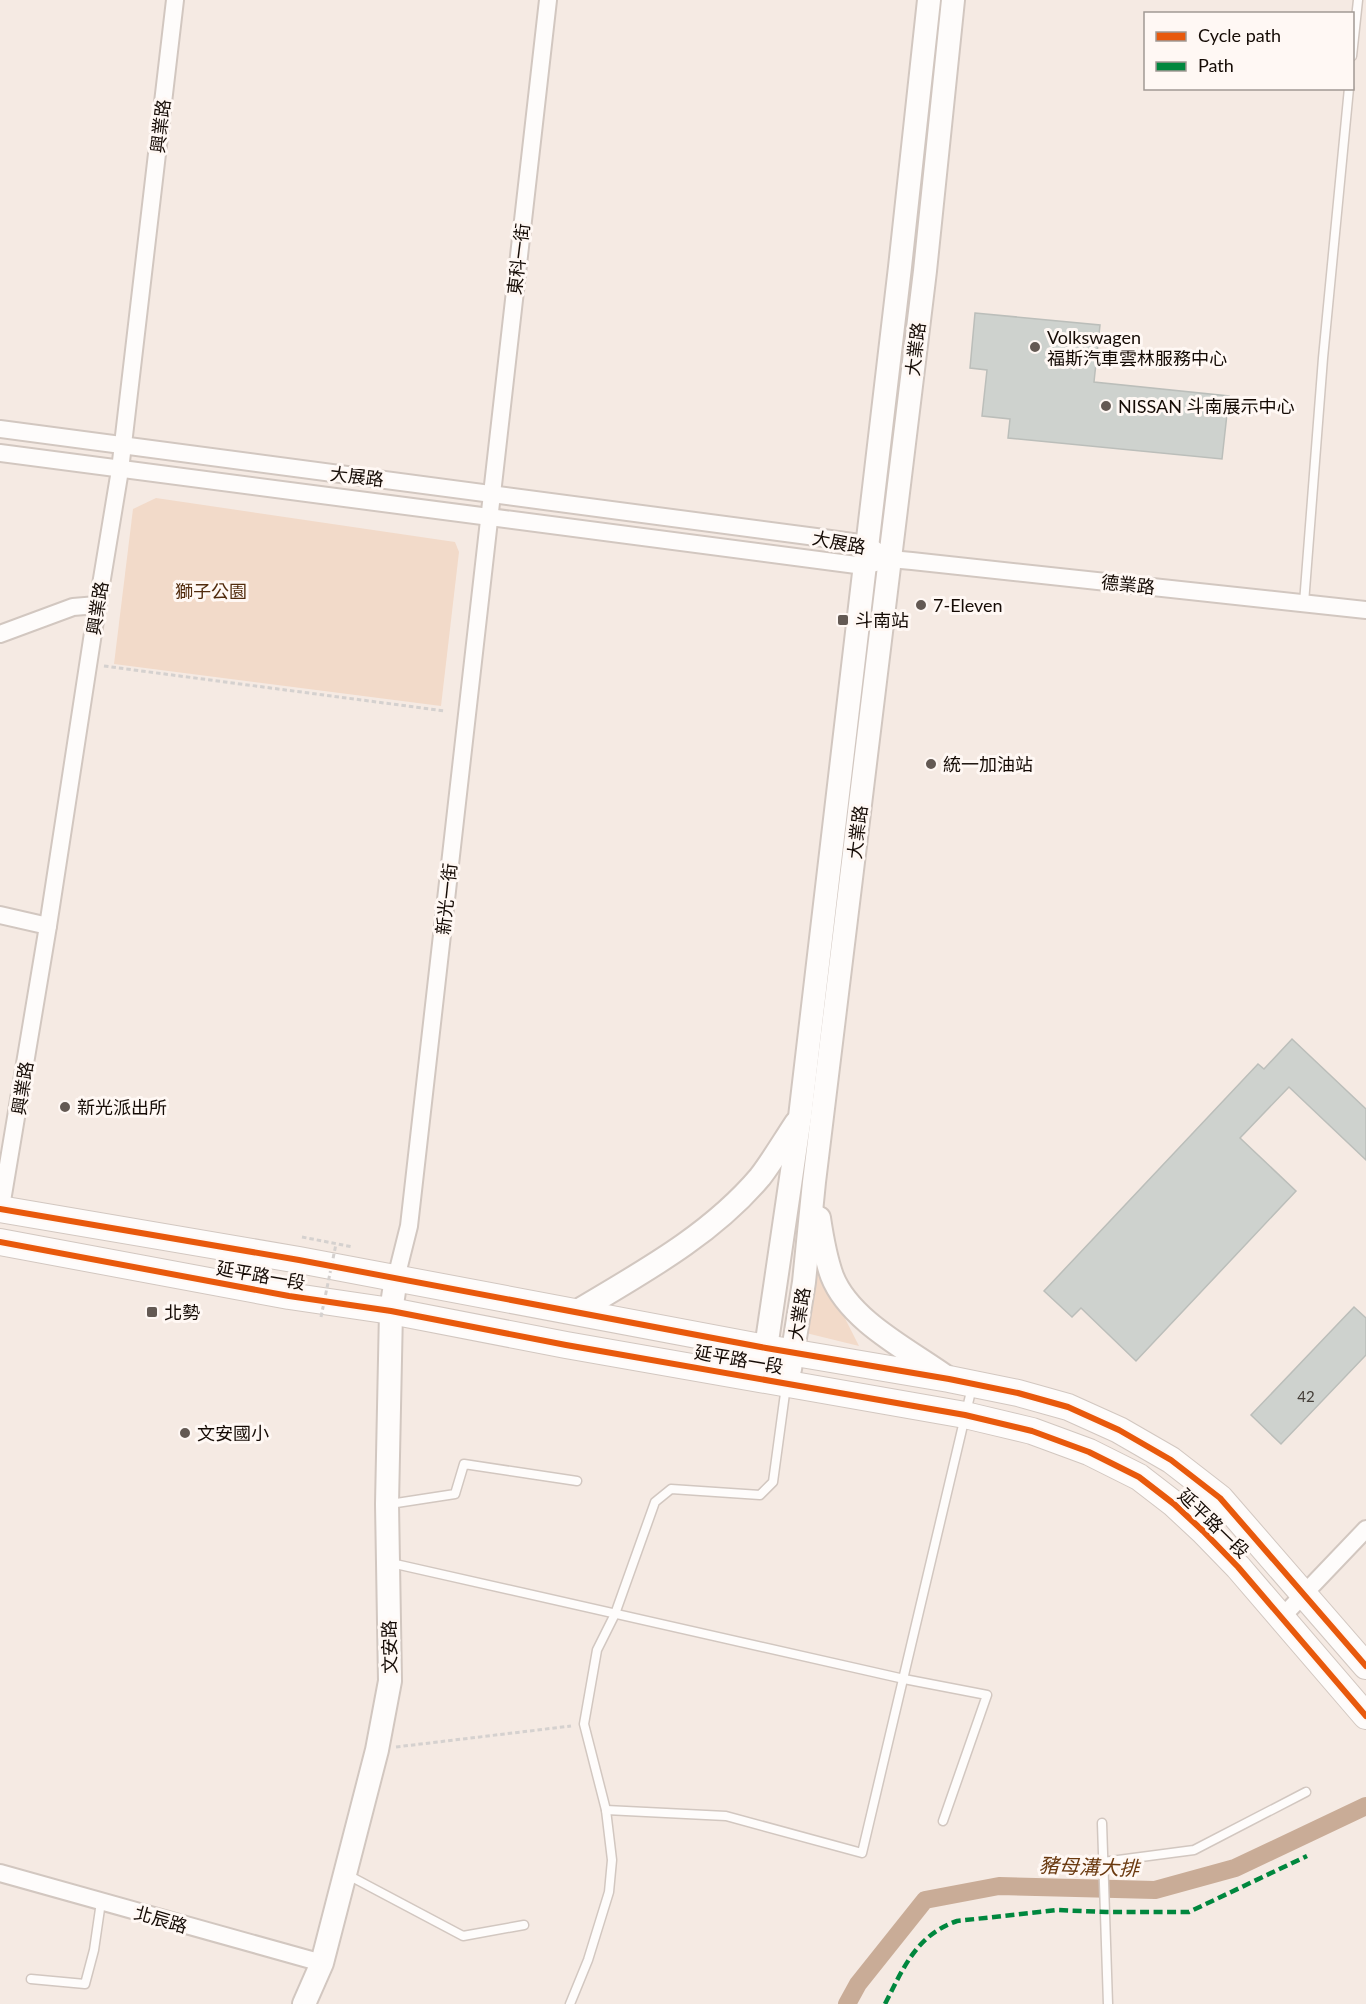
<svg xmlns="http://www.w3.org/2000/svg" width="1366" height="2004" viewBox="0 0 1366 2004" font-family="Lato,'Noto Sans TC',sans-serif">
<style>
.green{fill:#f2dac9}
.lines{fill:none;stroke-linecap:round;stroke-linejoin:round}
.canal{stroke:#c9ac97;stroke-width:18}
.building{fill:#ced2ce;stroke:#bbbeba;stroke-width:1.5}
.lane-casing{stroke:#d2c7c0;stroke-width:11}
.street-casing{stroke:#d2c7c0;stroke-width:20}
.secondary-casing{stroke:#d2c7c0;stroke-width:26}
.primary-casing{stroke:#d2c7c0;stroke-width:28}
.path{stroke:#d5d1cf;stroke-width:3;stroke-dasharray:4.5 3;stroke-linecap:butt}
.lane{stroke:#fefcfb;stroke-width:8}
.street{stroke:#fefcfb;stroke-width:16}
.secondary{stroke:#fefcfb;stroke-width:22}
.primary{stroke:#fefcfb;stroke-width:26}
.path-bridge{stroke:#d5d1cf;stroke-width:3;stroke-dasharray:4.5 3;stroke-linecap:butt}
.quiet{stroke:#00873e;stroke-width:4.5;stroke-dasharray:9 4.5;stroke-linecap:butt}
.cycleway-casing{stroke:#fff8f4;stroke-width:10}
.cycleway{stroke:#e8590c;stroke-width:6}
.poi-dot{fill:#635953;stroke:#fff8f4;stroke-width:2}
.labels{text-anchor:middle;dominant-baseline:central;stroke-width:6;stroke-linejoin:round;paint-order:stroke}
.number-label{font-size:15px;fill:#433d37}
.street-label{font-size:18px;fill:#150b05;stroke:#fff8f4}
.poi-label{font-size:18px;fill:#150b05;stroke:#fff8f4;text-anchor:start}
.park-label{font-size:18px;fill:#512b0d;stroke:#fff8f4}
.water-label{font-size:20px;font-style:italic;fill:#6a390f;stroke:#fff8f4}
</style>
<rect width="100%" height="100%" fill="#f5eae3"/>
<g class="green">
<polygon points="156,498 455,542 459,552 441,706 114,664 133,509"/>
<polygon points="817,1263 859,1346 806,1333"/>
</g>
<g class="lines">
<polyline class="canal" points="847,2004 858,1984 925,1900 999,1886 1155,1890 1235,1868 1366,1806"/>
</g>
<g class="building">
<polygon points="975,313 1100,325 1094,382 1229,396 1222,459 1008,438 1010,419 982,416 987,370 970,368"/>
<polygon points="1292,1039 1366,1109 1366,1160 1289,1087 1240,1138 1296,1191 1136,1361 1081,1308 1072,1317 1044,1291 1258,1064 1264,1069"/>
<polygon points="1354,1307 1366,1318 1366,1355 1281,1444 1251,1415"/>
</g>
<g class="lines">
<g class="lane-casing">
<g id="lane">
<polyline points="1352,56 1358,0"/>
<polyline points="1304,603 1323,358 1349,88"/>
<polyline points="390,1504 455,1494 464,1464 577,1481"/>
<polyline points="391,1563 904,1679 987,1695 943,1821"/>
<polyline points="606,1810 726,1816 862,1853 972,1387"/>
<polyline points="1102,1823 1108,2004"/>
<polyline points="1103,1862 1194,1850 1306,1792"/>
<polyline points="346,1874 463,1936 524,1925"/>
<polyline points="31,1979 85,1984 94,1950 101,1902"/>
<polyline points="570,2004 588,1960 609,1892 612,1860 606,1810 584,1724 597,1650 615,1614 655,1502 671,1489 760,1495 773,1482 786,1386"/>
</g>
</g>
<g class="street-casing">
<g id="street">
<polyline points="0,429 816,537 867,544 877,551"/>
<polyline points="0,453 864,566 890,559 912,561 1366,610"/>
<polyline points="0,634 73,607 97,605"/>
<polyline points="0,915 48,926"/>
<polyline points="0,1213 48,926 93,633 120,470 175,0"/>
<polyline points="396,1278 409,1226 548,0"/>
<polyline points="1281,1618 1366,1529"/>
<polyline points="0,1873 322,1963"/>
</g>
</g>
<g class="secondary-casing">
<g id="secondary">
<path d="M819,1218c3,20 6,39 13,58 18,46 79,75 117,103"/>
<path d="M576,1312c65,-39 134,-76 184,-135 13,-17 24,-36 36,-54"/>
<polyline points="790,1369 804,1282 814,1182 925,271 953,0"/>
<polyline points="787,1383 766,1348 800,1117 900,267 929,0"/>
<polyline points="304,2004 322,1963 377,1750 390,1681 387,1504 391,1311 396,1278"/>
</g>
</g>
<g class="primary-casing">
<g id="primary">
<polyline points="0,1209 299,1260 766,1348 949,1379 1018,1393 1068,1407 1119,1430 1171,1460 1220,1498 1366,1666"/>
<polyline points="0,1242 289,1296 391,1311 566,1345 965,1415 1032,1431 1089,1452 1139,1477 1174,1504 1203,1531 1238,1567 1366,1716"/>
</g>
</g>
<g class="path">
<polyline points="104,666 445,711"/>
<polyline points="302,1237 353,1247"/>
<polyline points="396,1747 571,1726"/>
</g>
<use href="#lane" class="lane"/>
<use href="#street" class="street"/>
<use href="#secondary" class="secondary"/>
<use href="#primary" class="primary"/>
<polyline class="path-bridge" points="321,1317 336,1244"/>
<path class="quiet" d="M885,2004c18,-35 31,-69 72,-83l100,-11 49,2h83l118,-56"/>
<g class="cycleway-casing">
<g id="cycleway">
<polyline points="0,1209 299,1260 766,1348 949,1379 1018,1393 1068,1407 1119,1430 1171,1460 1220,1498 1366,1666"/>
<polyline points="0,1242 289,1296 391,1311 566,1345 965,1415 1032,1431 1089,1452 1139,1477 1174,1504 1203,1531 1238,1567 1366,1716"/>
</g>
</g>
<use href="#cycleway" class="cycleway"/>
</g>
<g class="poi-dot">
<circle cx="1035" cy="347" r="6"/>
<circle cx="1106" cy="406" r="6"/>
<circle cx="921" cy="605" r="6"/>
<rect x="837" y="614" width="12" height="12" rx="3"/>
<circle cx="931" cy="764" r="6"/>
<circle cx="65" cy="1107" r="6"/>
<rect x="146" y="1306" width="12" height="12" rx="3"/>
<circle cx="185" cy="1433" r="6"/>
</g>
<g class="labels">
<g class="number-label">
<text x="1306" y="1396">42</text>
</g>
<g class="street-label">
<text transform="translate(160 126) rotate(-83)">興業路</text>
<text transform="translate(518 259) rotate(-83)">東科一街</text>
<text transform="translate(915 349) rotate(-83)">大業路</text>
<text transform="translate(357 476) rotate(7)">大展路</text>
<text transform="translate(839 542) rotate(11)">大展路</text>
<text transform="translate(1128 584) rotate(6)">德業路</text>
<text transform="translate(97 608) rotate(-81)">興業路</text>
<text transform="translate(857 832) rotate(-83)">大業路</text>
<text transform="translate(446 899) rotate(-84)">新光一街</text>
<text transform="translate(22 1088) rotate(-81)">興業路</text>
<text transform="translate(261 1275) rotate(10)">延平路一段</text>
<text transform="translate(799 1314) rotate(-81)">大業路</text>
<text transform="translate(739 1359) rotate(10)">延平路一段</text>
<text transform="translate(1214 1523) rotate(44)">延平路一段</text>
<text transform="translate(389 1647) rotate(-91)">文安路</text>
<text transform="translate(161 1919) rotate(16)">北辰路</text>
</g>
<g class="poi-label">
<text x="1047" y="337">Volkswagen<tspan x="1047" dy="21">福斯汽車雲林服務中心</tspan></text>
<text x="1118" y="406">NISSAN 斗南展示中心</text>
<text x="933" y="605">7-Eleven</text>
<text x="855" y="620">斗南站</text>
<text x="943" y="764">統一加油站</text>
<text x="77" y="1107">新光派出所</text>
<text x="164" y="1312">北勢</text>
<text x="197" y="1433">文安國小</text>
</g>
<g class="park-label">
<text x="211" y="591">獅子公園</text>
</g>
<g class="water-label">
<text transform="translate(1089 1866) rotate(2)">豬母溝大排</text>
</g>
</g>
<rect x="1144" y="12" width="210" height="78" fill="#fff8f4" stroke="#a19994" stroke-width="1.5"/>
<rect x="1156" y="32" width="30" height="9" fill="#e8590c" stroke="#a19994" stroke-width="1.5"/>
<text x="1198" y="42" font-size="18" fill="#150b05">Cycle path</text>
<rect x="1156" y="62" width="30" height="9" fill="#00873e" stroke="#a19994" stroke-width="1.5"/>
<text x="1198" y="72" font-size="18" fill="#150b05">Path</text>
</svg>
